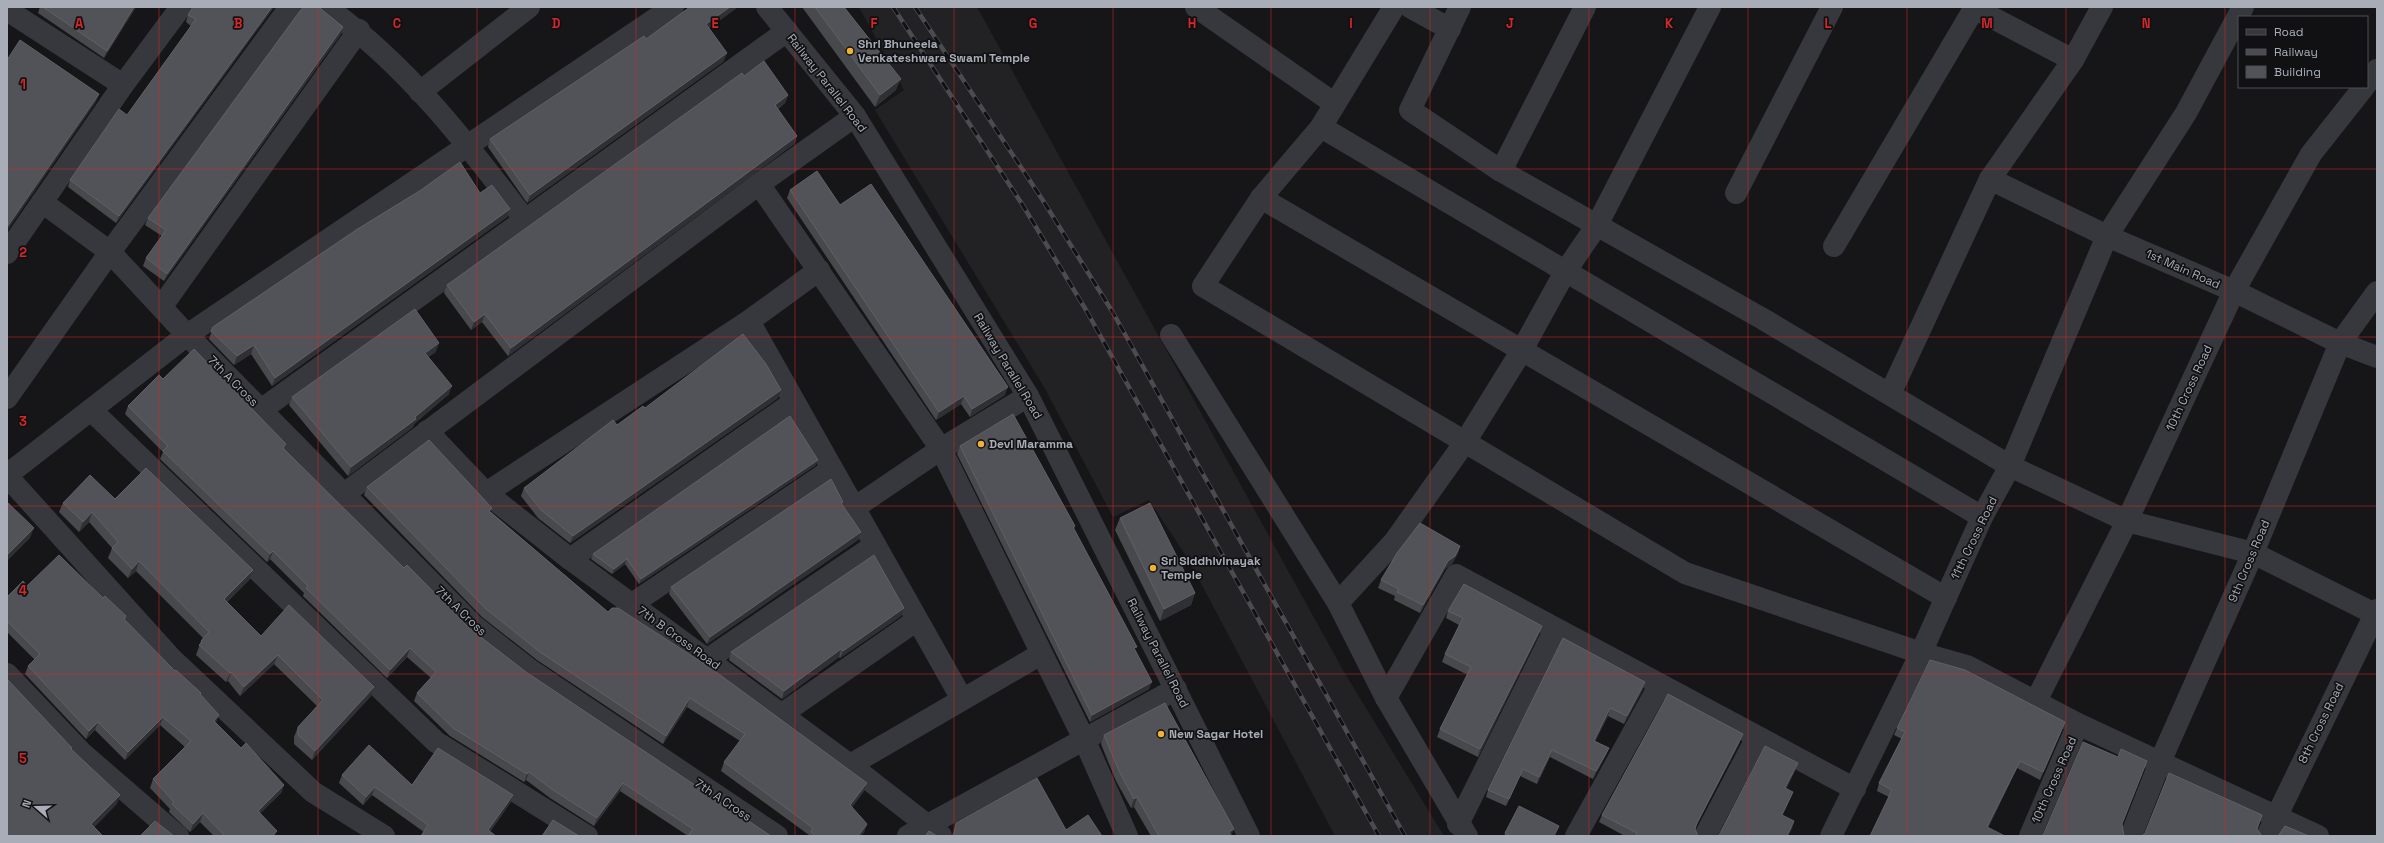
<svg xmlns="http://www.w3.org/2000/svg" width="2384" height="843" viewBox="0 0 2384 843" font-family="'Space Grotesk',sans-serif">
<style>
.built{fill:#222225}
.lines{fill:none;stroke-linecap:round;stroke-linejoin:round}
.minor{stroke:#37383d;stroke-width:22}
.rail-casing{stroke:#4a4c52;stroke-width:4.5}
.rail{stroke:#111113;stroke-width:3;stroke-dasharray:9;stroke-linecap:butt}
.wall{fill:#47494d}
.shaded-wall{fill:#2f3033}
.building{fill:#525359;stroke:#5f6168}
.grid{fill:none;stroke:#d62828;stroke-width:1;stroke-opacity:0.55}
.poi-dot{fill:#f2b134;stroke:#111113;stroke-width:1.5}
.labels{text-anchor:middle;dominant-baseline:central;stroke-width:3.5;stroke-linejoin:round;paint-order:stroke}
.poi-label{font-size:12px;font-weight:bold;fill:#a8adb8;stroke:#111113;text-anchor:start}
.street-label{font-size:12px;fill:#a8adb8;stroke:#111113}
.grid-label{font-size:13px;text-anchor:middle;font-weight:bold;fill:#d62828;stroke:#111113;stroke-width:3.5;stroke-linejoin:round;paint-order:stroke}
</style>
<rect width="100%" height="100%" fill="#161618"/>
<polygon class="built" points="859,7 977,7 1344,672 1444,836 1335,836 1188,559 1149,500 1113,517 1044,387 875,110 904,90"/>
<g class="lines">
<g class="minor">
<path d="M326,7c80,57 141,136 199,213"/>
<polyline points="767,7 855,116 1028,396 1249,836"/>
<polyline points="1196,7 1335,104"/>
<polyline points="1394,7 1321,127 1261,198 1203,286 1685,573 1921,653 1967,666 2078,724 2318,836"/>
<polyline points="1410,7 1450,29"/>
<polyline points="1460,7 1410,110 1501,171 1763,319 2010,466 2127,521 2253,553 2377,615"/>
<polyline points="1972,7 2073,60"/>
<polyline points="7,10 123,85"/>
<polyline points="2367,83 2377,70"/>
<polyline points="420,92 529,7"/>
<polyline points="1321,127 1982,517"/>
<polyline points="1501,171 1585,7"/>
<polyline points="1990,179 2107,236 2234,291 2340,343 2377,357"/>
<polyline points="759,184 941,449 1084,739 1127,836"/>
<polyline points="1736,193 1832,7"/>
<polyline points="1261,198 1946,598"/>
<polyline points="42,202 110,252 187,335 474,626 530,670 777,836"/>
<polyline points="1834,246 1975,7"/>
<polyline points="7,253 123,85 181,7"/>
<polyline points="162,306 359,30"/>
<polyline points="749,321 962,699"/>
<polyline points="1171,335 1338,603 1386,698 1467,836"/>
<polyline points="1890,394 1990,179 2073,60 2102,7"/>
<polyline points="7,398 110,252 290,7"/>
<polyline points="91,410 436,742 587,836"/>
<polyline points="261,410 787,31"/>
<polyline points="427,431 486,493 570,559 850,765 941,836"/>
<polyline points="7,475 187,335 673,7"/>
<polyline points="7,476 172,659 313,792 384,836"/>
<polyline points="486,493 749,321 819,270"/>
<polyline points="344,494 759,184 855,116"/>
<polyline points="854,508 941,449 1028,396"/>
<polyline points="570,559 794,402"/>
<polyline points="1338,603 1394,542 1465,442 1522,350 1565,272 1597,225 1710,7"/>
<polyline points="632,604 832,469"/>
<polyline points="708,659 875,545"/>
<polyline points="7,674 82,753 178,836"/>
<polyline points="1386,698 1456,575 1855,789"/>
<polyline points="2036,701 2127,521 2234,291 2311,154 2364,87"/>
<polyline points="782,714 917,620"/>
<polyline points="850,765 1041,654"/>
<polyline points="1458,824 1555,629"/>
<polyline points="908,836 1176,689"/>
<polyline points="1576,836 1659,686"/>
<polyline points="1705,836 1757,737"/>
<polyline points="1831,836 1921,653 1982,517 2010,466 2107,236 2186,113 2243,7"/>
<polyline points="2030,836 2078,724"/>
<polyline points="2131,836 2160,762 2253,553 2340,343 2377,292"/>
<polyline points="2267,836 2377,610"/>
</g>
<g class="rail-casing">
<g id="rail">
<polyline points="893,7 1022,204 1086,310 1379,836"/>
<polyline points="915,7 1042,199 1112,311 1405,836"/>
</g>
</g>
<use href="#rail" class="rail"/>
</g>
<g class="wall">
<polygon points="40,7 136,7 104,58 38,13"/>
<polygon points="274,7 116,223 68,187 70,180 127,115 191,26 186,22 188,15"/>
<polygon points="302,7 319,7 321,9 343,27 341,34 164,281 143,266 146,258 162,236 145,225 148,218 302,8"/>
<polygon points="690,7 738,7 709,28 724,61 527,203 488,147 490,139 646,39"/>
<polygon points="802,7 844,7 896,90 875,107"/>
<polygon points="744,76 788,95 785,103 778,109 797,136 794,144 508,356 482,322 471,330 444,293 447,285"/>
<polygon points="790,190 840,205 1005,395 970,417 961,404 936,420 787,198"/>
<polygon points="480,193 510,209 507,217 272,386 251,354 234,365 209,339 213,327"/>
<polygon points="436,352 428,357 449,394 414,424 413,427 348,476 289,405 292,397"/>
<polygon points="163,379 284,449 404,568 469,628 526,672 771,836 688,836 620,791 594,826 550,798 526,780 524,782 450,736 414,701 417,693 431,678 407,657 387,678 303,596 304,593 270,559 267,562 160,459 163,452 125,414 128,406"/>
<polygon points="778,398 570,543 538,518 521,496 524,488 617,425 645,408"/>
<polygon points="960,446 1075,526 1074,529 1135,650 1149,689 1090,722 957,454"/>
<polygon points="816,465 639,584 625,564 612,574 591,559 593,554"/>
<polygon points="367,487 491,512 608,612 867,783 864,791 852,807 867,824 864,832 861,836 809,836 809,835 721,771 724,762 740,741 687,707 663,744 537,660 482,617 364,495"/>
<polygon points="115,499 253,570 249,580 227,602 261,636 374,687 371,696 312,760 294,744 294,737 298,727 317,706 274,664 240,696 228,681 226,682 196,655 201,641 203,638 136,571 128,578 108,558 112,548 89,522 79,532 59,512 63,503"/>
<polygon points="842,505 861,532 858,540 707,644 669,594 671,587"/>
<polygon points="1120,518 1195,593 1191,605 1160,621 1115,530"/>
<polygon points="1460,546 1458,553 1452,564 1445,569 1420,613 1394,600 1395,596 1378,588 1381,580"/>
<polygon points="27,586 103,598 126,616 125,620 175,671 201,693 200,695 216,723 241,748 284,785 281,793 260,813 275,836 214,836 200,822 190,832 169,812 170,809 150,788 153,779 185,747 160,725 125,760 95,730 86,739 25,674 28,666 35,660 7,632 7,597"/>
<polygon points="1448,611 1542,626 1539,634 1478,757 1437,737 1440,729 1468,675 1442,662 1445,654 1459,625 1446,618"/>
<polygon points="901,616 840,658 839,657 782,699 729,660 731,652"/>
<polygon points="1563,638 1643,689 1624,724 1608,716 1595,741 1609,748 1606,755 1593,779 1550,757 1537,784 1520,776 1506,806 1486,797 1488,790"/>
<polygon points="1897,728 2062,730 2040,780 2017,768 1988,827 1889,797 1877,791 1879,783 1902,739 1894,735"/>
<polygon points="1104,735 1231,836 1151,836 1134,807 1131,808 1116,781 1101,744"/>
<polygon points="1740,742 1696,826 1695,829 1698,836 1625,836 1599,822 1602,815"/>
<polygon points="342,775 412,785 513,795 510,803 490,832 424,832 372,795 363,805 339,783"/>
<polygon points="956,823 1066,830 952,836"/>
<polygon points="1505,833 1556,836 1504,836"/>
</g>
<g class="shaded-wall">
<polygon points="134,7 136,7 104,58 107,51"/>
<polygon points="272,7 274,7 116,223 119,216"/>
<polygon points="730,7 738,7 704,32 706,24"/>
<polygon points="343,27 341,34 164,281 167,274"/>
<polygon points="727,53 724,61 527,203 530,195"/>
<polygon points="901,79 896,90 875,107 880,95"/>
<polygon points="99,94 96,102 7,231 7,227"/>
<polygon points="788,95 785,103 772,113 775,105"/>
<polygon points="797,136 794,144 508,356 511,348"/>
<polygon points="510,209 507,217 272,386 275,378"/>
<polygon points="485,314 482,322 471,330 474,322"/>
<polygon points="439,343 436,352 422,361 425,353"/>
<polygon points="254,345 251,354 234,365 237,356"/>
<polygon points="452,386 449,394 414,424 413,427 348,476 351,467 415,417"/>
<polygon points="1008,387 1005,395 970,417 972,409"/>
<polygon points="781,390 778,398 570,543 573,536"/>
<polygon points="964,396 961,404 936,420 939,412"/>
<polygon points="818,460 816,465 639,584 641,579"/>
<polygon points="92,512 89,522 79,532 83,522"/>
<polygon points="34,528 30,538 7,561 7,555"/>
<polygon points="861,532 858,540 707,644 710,637"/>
<polygon points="1460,546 1458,553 1452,564 1445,569 1420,613 1423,605 1448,561"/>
<polygon points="273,551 270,559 267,562 270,554"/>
<polygon points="627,559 625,564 612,574 614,569"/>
<polygon points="139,561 136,571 128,578 132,569"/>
<polygon points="253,570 249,580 220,609 224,599"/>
<polygon points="1195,593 1191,605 1160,621 1164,609"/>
<polygon points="904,608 901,616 840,658 843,651"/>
<polygon points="1542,626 1539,634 1478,757 1480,749"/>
<polygon points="410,648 407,657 387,678 390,670"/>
<polygon points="841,649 839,657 782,699 784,691"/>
<polygon points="278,655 274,664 240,696 244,687"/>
<polygon points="231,672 228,681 226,682 230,673"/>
<polygon points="1152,682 1149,689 1090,722 1092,715"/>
<polygon points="1645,682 1643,689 1624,724 1627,716"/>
<polygon points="374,687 371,696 312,760 315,751"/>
<polygon points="690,698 687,707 663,744 666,736"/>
<polygon points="1610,708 1608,716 1592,748 1594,741"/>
<polygon points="219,715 216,723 214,721"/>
<polygon points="163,717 160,725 125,760 128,752"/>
<polygon points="98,722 95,730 86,739 89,731"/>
<polygon points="2065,722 2062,730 2040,780 2043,772"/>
<polygon points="1743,734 1740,742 1694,830 1697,823"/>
<polygon points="1609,748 1606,755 1593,779 1596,771"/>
<polygon points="1552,750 1550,757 1537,784 1539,777"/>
<polygon points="2020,761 2017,768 1985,835 1987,827"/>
<polygon points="1798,763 1795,771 1783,796 1785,788"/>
<polygon points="529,772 526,780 524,782 527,774"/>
<polygon points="623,783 620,791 594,826 597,818"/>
<polygon points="867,783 864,791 847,814 850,805"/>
<polygon points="284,785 281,793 255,819 258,811"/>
<polygon points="375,787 372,795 363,805 366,797"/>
<polygon points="120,795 117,804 88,834 91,824"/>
<polygon points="513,795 510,803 487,836 488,830"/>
<polygon points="1137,797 1134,807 1131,808 1134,799"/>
<polygon points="203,813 200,822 190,832 193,824"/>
<polygon points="1794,821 1792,829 1788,836 1787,836"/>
<polygon points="867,824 864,832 861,836 858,836"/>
<polygon points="1234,829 1231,836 1229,832"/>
<polygon points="277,831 275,836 272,836"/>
</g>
<g class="building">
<polygon points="43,7 134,7 107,51"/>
<polygon points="193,7 272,7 119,216 70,180 119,109 127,115 196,19 188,15"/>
<polygon points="303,7 319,7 321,9 343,27 167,274 146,258 166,230 148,218"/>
<polygon points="690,7 730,7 706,24 727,53 530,195 490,139 644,36 646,39"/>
<polygon points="815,7 844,7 901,79 880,95"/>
<polygon points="20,40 99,94 7,227 7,60"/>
<polygon points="764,61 788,95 775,105 797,136 511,348 485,314 474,322 447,285 742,73 744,76"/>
<polygon points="460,162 480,193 492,185 510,209 275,378 254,345 237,356 211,331 213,327 356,230 421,190"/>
<polygon points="817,171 840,205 871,184 1008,387 972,409 964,396 939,412 790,190"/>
<polygon points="415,309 439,343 425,353 452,386 415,417 416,419 351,467 292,397"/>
<polygon points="743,334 766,364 781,390 573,536 541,510 524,488 613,420 617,425 643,406 645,408"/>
<polygon points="194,349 286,444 283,448 404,568 407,565 469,628 526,672 771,836 688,836 693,829 623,783 597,818 553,790 529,772 527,774 453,728 417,693 436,672 410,648 390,670 306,588 308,586 273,551 270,554 163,451 168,446 128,406 159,375 163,379"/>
<polygon points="1013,414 1075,526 1073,527 1137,647 1134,648 1152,682 1092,715 960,446"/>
<polygon points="790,416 818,460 641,579 627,559 614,569 593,554"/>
<polygon points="429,440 492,508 489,511 608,612 612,608 618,608 712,669 867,783 850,805 867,824 858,836 816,836 811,832 813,828 724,762 745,734 690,698 666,736 540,652 485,608 367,487"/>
<polygon points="146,468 253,570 224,599 261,636 289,605 374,687 315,751 298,735 298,727 323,700 278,655 244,687 231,672 230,673 199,645 202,642 201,641 209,632 139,561 132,569 112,548 118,542 92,512 83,522 63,503 90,475 115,499"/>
<polygon points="831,479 843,502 841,503 861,532 710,637 671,587"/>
<polygon points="7,502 34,528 7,555"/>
<polygon points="1150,503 1195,593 1164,609 1120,518"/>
<polygon points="1420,523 1460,546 1455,556 1448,561 1423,605 1397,592 1399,589 1381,580 1397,553"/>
<polygon points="59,555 103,598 105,596 126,616 124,619 175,671 176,670 201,693 200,694 219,715 214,721 241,748 246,743 284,785 258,811 277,831 272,836 225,836 203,813 193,824 172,804 174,802 153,779 191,741 163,717 128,752 98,722 89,731 28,666 40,654 7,621 7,597 23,581 27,586"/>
<polygon points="874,555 904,608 843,651 841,649 784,691 731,652"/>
<polygon points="1464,584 1542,626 1480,749 1440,729 1471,667 1445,654 1463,618 1448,611"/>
<polygon points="1563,638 1645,682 1627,716 1610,708 1594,741 1609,748 1596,771 1552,750 1539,777 1523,769 1509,799 1488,790"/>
<polygon points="1930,660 1965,670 2065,722 2043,772 2020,761 1987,827 2005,836 1870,836 1892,790 1879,783 1905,732 1897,728"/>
<polygon points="7,679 72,748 71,749 120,795 91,824 103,836 7,836"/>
<polygon points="1668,694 1743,734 1697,823 1695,829 1698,836 1635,836 1637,833 1602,815"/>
<polygon points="1165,703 1234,829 1229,832 1231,836 1159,836 1137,797 1134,799 1119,771 1104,735"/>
<polygon points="2083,742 2118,757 2121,749 2147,761 2122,824 2124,836 2042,836 2044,833"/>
<polygon points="369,745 412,785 438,748 513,795 488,830 496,836 421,836 428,825 375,787 366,797 342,775"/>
<polygon points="1765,746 1798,763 1785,788 1793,792 1782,815 1794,821 1787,836 1716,836 1719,835"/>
<polygon points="2169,773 2262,815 2257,829 2262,836 2142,836 2145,833"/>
<polygon points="1037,778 1066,830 1088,815 1102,836 952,836 954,834 956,823"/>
<polygon points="1519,806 1559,826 1554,836 1510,836 1505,833"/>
<polygon points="553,820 579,836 542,836"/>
<polygon points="155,821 174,836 140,836"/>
<polygon points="2285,826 2309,836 2278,836"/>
<polygon points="929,831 937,836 925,836"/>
</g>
<path class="grid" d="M159,7v829M318,7v829M477,7v829M636,7v829M795,7v829M954,7v829M1113,7v829M1271,7v829M1430,7v829M1589,7v829M1748,7v829M1907,7v829M2066,7v829M2225,7v829M7,169h2370M7,337h2370M7,506h2370M7,674h2370"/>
<g class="poi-dot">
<circle cx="850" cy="51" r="4"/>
<circle cx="981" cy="444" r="4"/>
<circle cx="1153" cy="568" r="4"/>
<circle cx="1161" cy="734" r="4"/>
</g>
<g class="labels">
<g class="poi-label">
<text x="858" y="44">Shri Bhuneela<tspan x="858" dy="14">Venkateshwara Swami Temple</tspan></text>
<text x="989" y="444">Devi Maramma</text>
<text x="1161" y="561">Sri Siddhivinayak<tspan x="1161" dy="14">Temple</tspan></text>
<text x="1169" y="734">New Sagar Hotel</text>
</g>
<g class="street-label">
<text transform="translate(827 83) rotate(52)">Railway Parallel Road</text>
<text transform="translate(2183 269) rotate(24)">1st Main Road</text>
<text transform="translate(1008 366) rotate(59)">Railway Parallel Road</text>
<text transform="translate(233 381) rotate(45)">7th A Cross</text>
<text transform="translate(2189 388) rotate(-65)">10th Cross Road</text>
<text transform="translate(1974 538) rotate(-64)">11th Cross Road</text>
<text transform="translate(2249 561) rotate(-67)">9th Cross Road</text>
<text transform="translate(461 611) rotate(44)">7th A Cross</text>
<text transform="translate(679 638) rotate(36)">7th B Cross Road</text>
<text transform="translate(1158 653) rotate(63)">Railway Parallel Road</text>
<text transform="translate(2321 723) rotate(-64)">8th Cross Road</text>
<text transform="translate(2054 780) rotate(-66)">10th Cross Road</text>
<text transform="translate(723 800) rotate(34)">7th A Cross</text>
</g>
</g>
<g class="grid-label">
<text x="79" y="28">A</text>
<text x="238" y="28">B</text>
<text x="397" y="28">C</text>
<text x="556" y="28">D</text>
<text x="715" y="28">E</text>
<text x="874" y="28">F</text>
<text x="1033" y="28">G</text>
<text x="1192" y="28">H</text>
<text x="1351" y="28">I</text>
<text x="1510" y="28">J</text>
<text x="1669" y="28">K</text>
<text x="1828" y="28">L</text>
<text x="1987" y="28">M</text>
<text x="2146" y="28">N</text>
<text x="23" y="89">1</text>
<text x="23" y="257">2</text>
<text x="23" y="426">3</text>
<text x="23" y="595">4</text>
<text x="23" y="763">5</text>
</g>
<rect width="2384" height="843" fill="none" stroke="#a8adb8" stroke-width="16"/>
<rect x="2238" y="16" width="130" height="72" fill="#111113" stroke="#4d4f55"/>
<rect x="2246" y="29" width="20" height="6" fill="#37383d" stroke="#4d4f55"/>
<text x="2274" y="36" font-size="12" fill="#a8adb8">Road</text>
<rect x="2246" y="49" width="20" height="6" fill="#4a4c52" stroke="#4d4f55"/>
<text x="2274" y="56" font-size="12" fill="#a8adb8">Railway</text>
<rect x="2246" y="66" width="20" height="12" fill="#525359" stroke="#4d4f55"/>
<text x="2274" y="76" font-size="12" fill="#a8adb8">Building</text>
<g transform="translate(36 807) rotate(290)" stroke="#111113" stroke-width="3" paint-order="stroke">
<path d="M0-3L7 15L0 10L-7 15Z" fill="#a8adb8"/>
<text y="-6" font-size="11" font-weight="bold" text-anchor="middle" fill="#a8adb8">N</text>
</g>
</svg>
